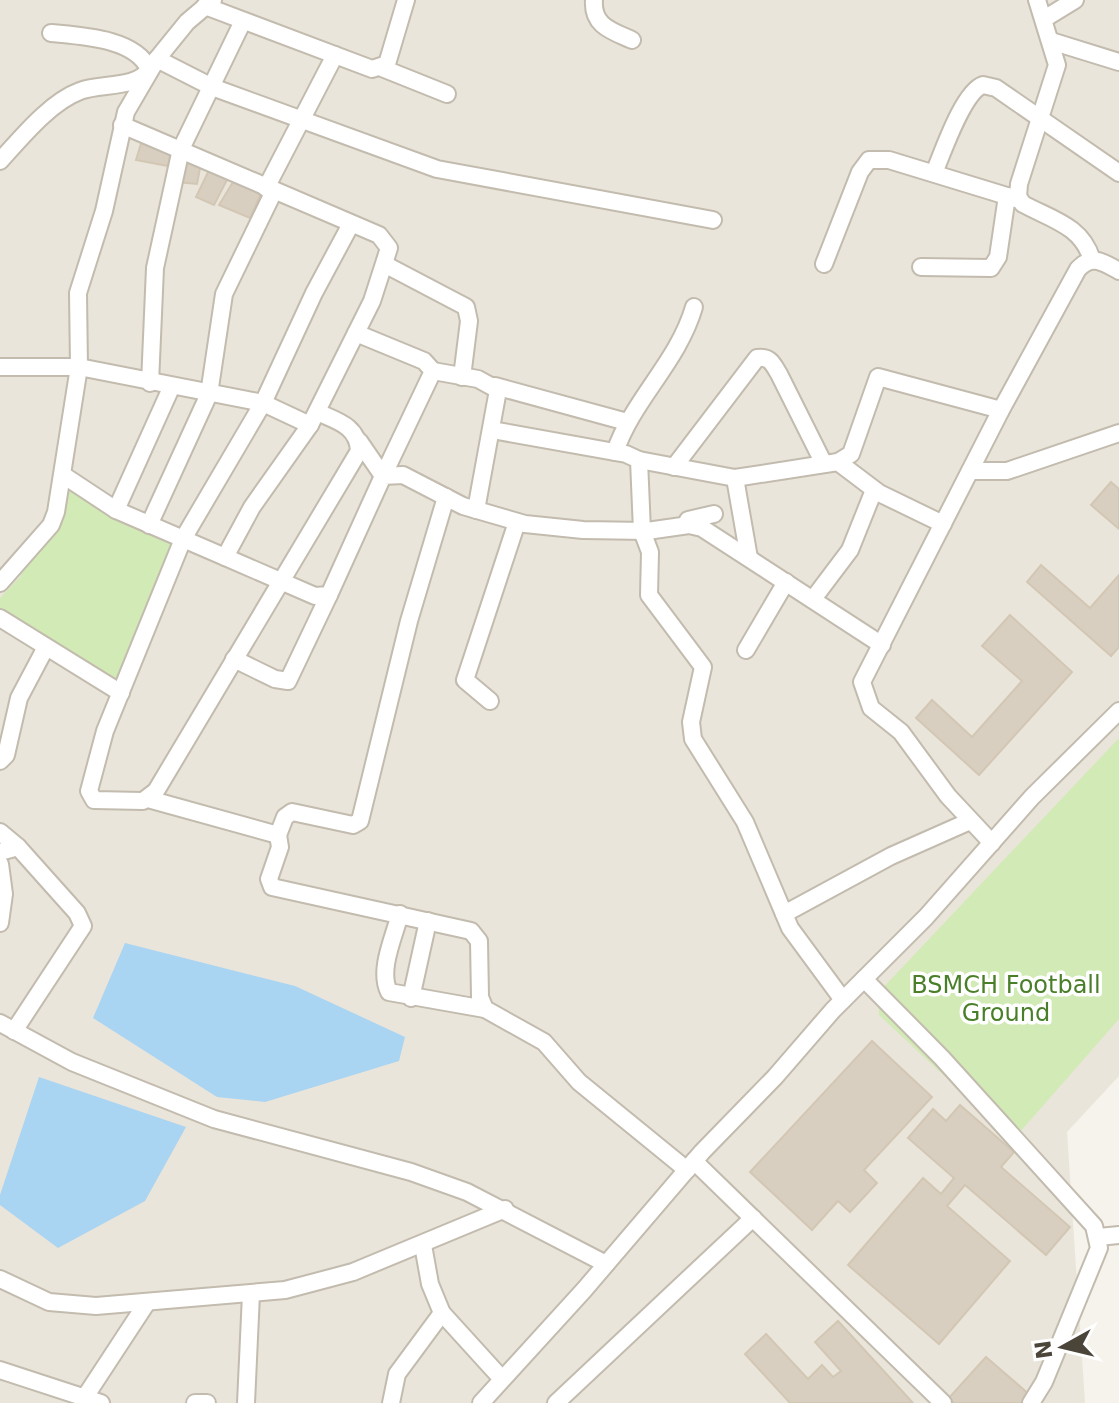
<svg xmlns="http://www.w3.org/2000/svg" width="1119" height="1403" viewBox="0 0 1119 1403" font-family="'DejaVu Sans',sans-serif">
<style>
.residential{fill:#eae5da}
.green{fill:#d2eab5}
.water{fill:#a9d4f2}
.building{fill:#d8cfc1;stroke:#d3c7b4;stroke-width:2}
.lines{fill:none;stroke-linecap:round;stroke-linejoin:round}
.minor-casing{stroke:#c2bbae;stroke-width:20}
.minor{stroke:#fff;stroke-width:16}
.labels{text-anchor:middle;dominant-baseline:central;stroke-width:7;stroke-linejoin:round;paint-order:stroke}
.park-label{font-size:24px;fill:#4a7f2a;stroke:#fff}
</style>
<rect width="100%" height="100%" fill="#f6f3ec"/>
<polygon class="residential" points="0,0 1119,0 1119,1076 1067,1132 1085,1403 0,1403"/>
<g class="green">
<polygon points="64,485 183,539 159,620 124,686 0,611 0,598 20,577"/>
<polygon points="1119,738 1119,1019 1013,1140 879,1015 878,993"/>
</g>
<g class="water">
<polygon points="125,943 295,986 405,1037 399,1061 265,1102 217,1097 93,1018"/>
<polygon points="39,1077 186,1127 145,1201 58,1248 0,1205 0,1195"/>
</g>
<g class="building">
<polygon points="143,137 172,148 168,166 136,160"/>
<polygon points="180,161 201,163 197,184 176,182"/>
<polygon points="210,168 229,176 214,205 196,197"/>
<polygon points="233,182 261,193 250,218 219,205"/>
<polygon points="1111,482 1119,489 1119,529 1091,505"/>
<polygon points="1041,565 1090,608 1119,575 1119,647 1111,656 1027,582"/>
<polygon points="1010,615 1072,672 979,775 916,718 932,700 972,737 1022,681 982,646"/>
<polygon points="872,1041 932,1097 864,1170 877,1183 850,1212 838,1201 812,1230 750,1172"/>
<polygon points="960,1105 1014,1152 1001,1167 1070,1227 1046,1255 965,1185 947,1206 1010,1261 939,1344 848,1265 923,1178 941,1194 954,1178 908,1138 933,1109 946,1121"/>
<polygon points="838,1321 913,1403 790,1403 745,1354 766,1334 808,1379 822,1365 833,1377 841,1371 815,1342"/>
<polygon points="986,1357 1030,1395 1023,1403 955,1403 948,1399"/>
</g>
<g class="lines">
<g class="minor-casing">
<g id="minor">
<path d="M594,0c-2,26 18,31 38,40"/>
<path d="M1037,0l20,65 -38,119 -1,13 5,7c30,16 59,22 69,56"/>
<polyline points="205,6 372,69 387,64 406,0"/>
<polyline points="1044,19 1075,0"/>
<polyline points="1051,41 1119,62"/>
<polyline points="157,59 212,87 437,169 713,220"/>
<polyline points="382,68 447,94"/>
<polyline points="122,125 379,235 389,248 372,301 310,425 252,507 225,557 315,596 329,595 383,476 403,475 463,506 525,524 583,530 647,531 689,525 702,528 882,645"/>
<path d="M0,161c21,-23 50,-59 80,-70 19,-8 58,-2 69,-22 -14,-31 -68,-33 -98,-36"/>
<path d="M934,173c9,-21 29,-81 49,-88l13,3 123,85"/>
<polyline points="266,188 335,55"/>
<polyline points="824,264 860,172 869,160 889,160 1020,200"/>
<polyline points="386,265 466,307 469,321 462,377"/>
<polyline points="921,267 991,268 998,257 1007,196"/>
<polyline points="356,333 424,361 433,371 383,476 359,441"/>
<polyline points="0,367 79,367 263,403 310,425"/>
<polyline points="433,371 478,379 498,390 476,510"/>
<polyline points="150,383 155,268 181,149 243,21"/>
<polyline points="495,386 627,422"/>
<path d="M317,412c20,9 41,14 42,39l-203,340 -13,10 -49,-1 -5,-9 16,-60 78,-192 80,-136 51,-110 37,-69"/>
<polyline points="492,430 626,454 639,460 642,531 650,552 649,595 703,667 691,722 693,739 745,822 790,928 843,1000"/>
<path d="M615,452c18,-53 63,-90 79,-145"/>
<polyline points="639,460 735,478 838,462 851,454 878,377 1001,410"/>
<polyline points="838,462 879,493 943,524"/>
<path d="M674,467l83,-109c13,-2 16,6 22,16l45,90"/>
<polyline points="970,471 1007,471 1119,433"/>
<polyline points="63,475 116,510 171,388"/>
<polyline points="735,478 749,558"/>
<polyline points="116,510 225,557"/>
<polyline points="149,525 209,394 224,294 274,191"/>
<polyline points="689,525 688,520 714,514"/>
<polyline points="0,583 51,525 56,512 79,367 78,293 104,211 126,112 157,59 187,22 213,0"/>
<polyline points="813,599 850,550 874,490"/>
<polyline points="0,618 121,693"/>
<polyline points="746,650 786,582"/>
<polyline points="234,659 275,679 288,681 329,595"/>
<polyline points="490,701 465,680 517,522"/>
<polyline points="0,761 6,755 19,698 46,647"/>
<polyline points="148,799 278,835 280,847 269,879 272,887 471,931 479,941 480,997 485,1009 544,1042 579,1082 687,1170"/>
<polyline points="0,832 18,847 0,852"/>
<polyline points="278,835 285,817 292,812 353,825 360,821 409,621 446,497"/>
<path d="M992,843l-44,-47 -47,-64 -30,-24 -9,-26 139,-272 77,-141c14,-15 25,-7 41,2"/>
<polyline points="0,864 4,894 0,923"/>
<path d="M400,914c-6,23 -22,56 -11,78l96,17"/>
<polyline points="784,914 891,856 970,821"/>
<polyline points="864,979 942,1058 1094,1226 1099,1248 1044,1382 1031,1403"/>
<polyline points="411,998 428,921"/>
<polyline points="0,1023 72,1062 214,1119 411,1172 467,1192 606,1264"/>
<polyline points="14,1031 83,926 77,913 18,847"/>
<polyline points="694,1161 943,1403"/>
<polyline points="1099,1237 1119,1235"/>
<polyline points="423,1245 430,1284 442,1313 502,1379"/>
<polyline points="0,1279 49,1302 96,1306 285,1290 353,1272 505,1209"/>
<polyline points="0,1370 101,1403"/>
<polyline points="85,1397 146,1304"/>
<polyline points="195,1403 207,1403"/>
<polyline points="246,1403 251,1294"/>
<polyline points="391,1403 397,1374 442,1313"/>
<polyline points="481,1403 584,1290 702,1152 775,1077 833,1010 926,917 1032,797 1119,711"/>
<polyline points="556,1403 753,1218"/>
</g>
</g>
<use href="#minor" class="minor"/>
</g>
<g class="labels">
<g class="park-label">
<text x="1006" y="985">BSMCH Football<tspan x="1006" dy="28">Ground</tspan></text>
</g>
</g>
<g transform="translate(1063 1347) rotate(262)" stroke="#ffffff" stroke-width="6" paint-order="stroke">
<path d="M0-6L14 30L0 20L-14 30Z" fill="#4b4439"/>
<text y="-12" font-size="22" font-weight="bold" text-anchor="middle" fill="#4b4439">N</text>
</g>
</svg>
